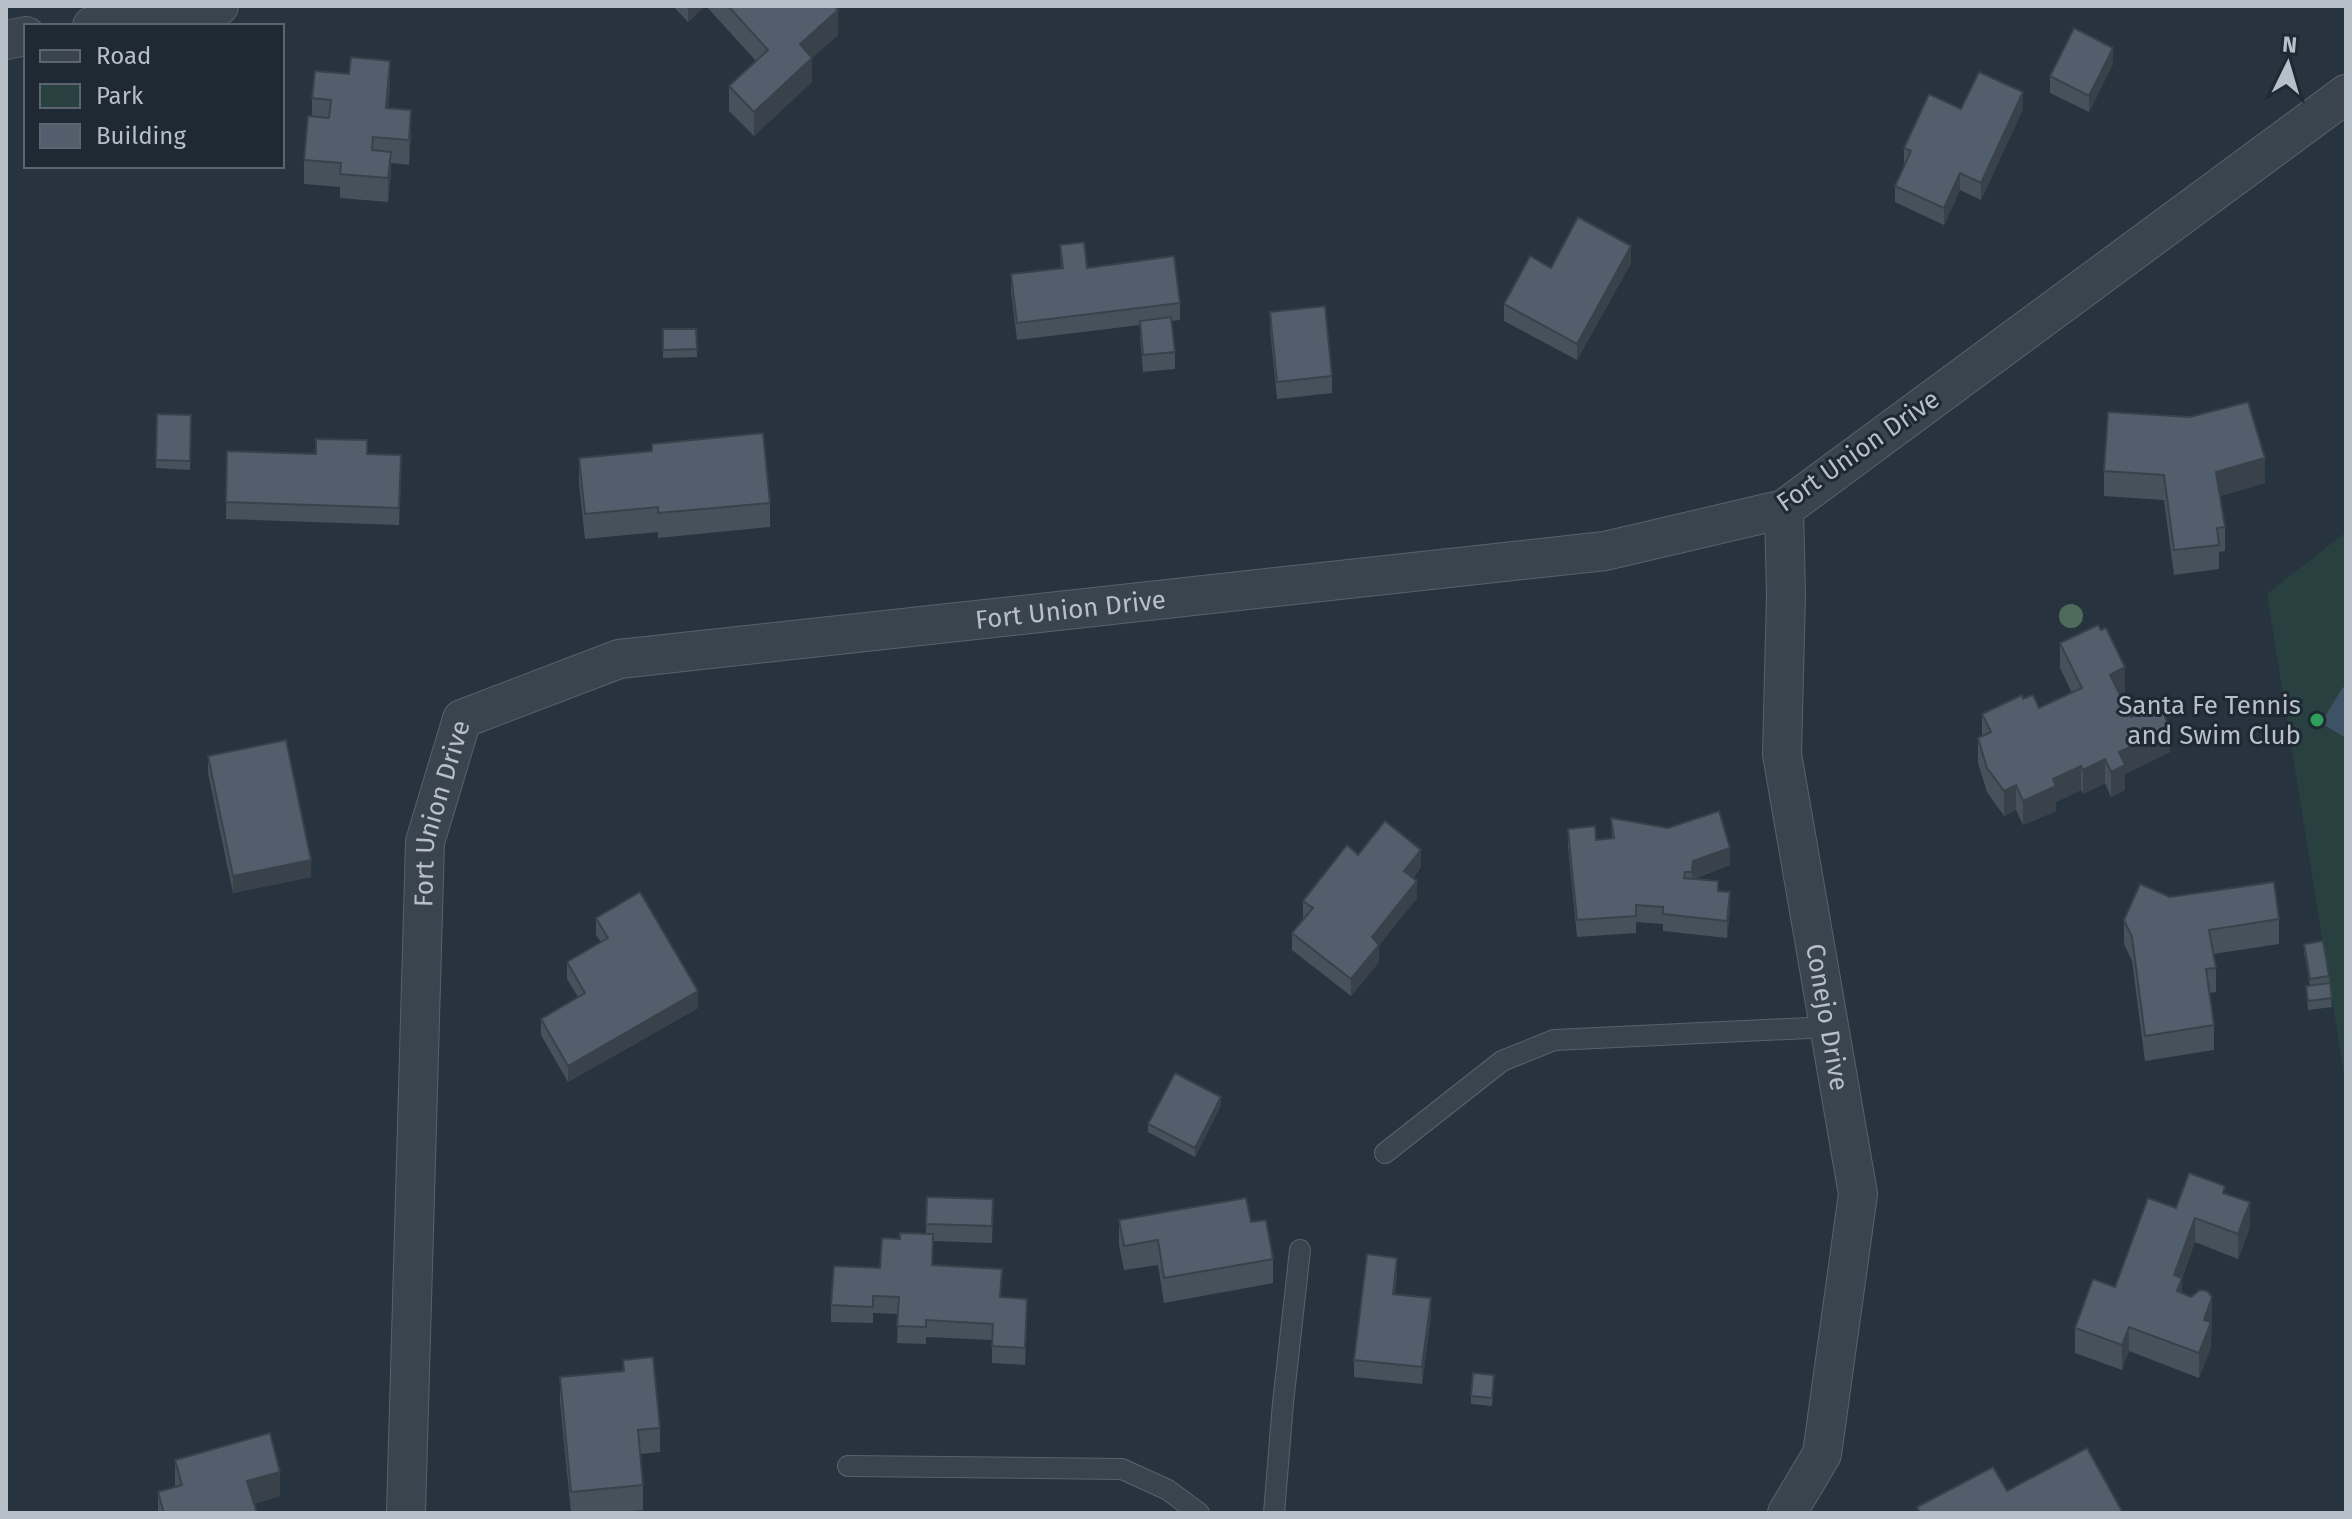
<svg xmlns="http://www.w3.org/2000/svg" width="2352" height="1519" viewBox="0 0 2352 1519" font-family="'Fira Sans',sans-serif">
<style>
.green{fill:#294040}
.water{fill:#3d5265}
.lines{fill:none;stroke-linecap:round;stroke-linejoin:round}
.lane-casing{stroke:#58626b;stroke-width:22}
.street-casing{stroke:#58626b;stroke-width:40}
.lane{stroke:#3a444e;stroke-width:20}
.street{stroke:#3a444e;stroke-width:38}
.tree{fill:#4f6b5c}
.wall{fill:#47515c}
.shaded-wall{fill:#39424b}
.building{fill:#525e6b;stroke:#39424b;stroke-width:2}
.leisure-dot{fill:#2e9e5b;stroke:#1f2933;stroke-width:3}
.labels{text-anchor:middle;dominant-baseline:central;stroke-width:6;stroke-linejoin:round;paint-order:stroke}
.street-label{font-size:26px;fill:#b7bfc8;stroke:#1f2933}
.poi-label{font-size:26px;fill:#b7bfc8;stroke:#1f2933;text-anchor:end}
</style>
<rect width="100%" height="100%" fill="#27333e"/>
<polygon class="green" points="2346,532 2346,1087 2267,594"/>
<polygon class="water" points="2343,687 2346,689 2346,738 2321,723"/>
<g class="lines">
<g class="lane-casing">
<g id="lane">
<polyline points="1385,1153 1502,1061 1554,1040 1829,1027"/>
<polyline points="848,1466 1122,1469 1168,1490 1199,1513"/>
<polyline points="1274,1513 1283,1403 1300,1250"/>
</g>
</g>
<g class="street-casing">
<g id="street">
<polyline points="92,26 219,6"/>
<polyline points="6,40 26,36"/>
<path id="s1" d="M1784,509l2,85 -4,160 76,440 -36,260 -35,59"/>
<path id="s2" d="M406,1513l19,-671 37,-123 157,-60 986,-108 179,-42 562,-415"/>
</g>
</g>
<use href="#lane" class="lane"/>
<use href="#street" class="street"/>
</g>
<circle class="tree" cx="2071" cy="616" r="12"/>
<g class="wall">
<polygon points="673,6 705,6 688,22"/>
<polygon points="706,6 834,6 838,35 812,58 812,82 754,136 729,111 729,86 756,61"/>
<polygon points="2113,64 2089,112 2050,93 2050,76"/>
<polygon points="390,85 388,108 411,135 409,165 391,163 388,202 340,198 340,187 304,184 304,160 312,116 312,98"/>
<polygon points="1961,109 2023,109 1981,200 1960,190 1944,225 1895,202 1895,186 1904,165 1904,148"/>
<polygon points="203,166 233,166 233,169"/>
<polygon points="1060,245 1087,268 1180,303 1180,320 1171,321 1175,352 1175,369 1143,372 1140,337 1140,325 1017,340 1011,291 1011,274 1061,268"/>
<polygon points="1631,263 1577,360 1504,321 1504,304"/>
<polygon points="1270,312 1332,376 1332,393 1277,399 1270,329"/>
<polygon points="663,329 696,329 697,357 663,358"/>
<polygon points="157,414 191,415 190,470 156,468"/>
<polygon points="227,451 316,454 401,472 399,525 226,519"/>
<polygon points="579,458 770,503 770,527 658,538 658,532 585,539 579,483"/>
<polygon points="2104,471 2265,483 2220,496 2225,527 2225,551 2219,552 2219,569 2174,575 2164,500 2104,496"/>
<polygon points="2060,643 2125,692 2120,694 2131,717 2170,752 2125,774 2125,790 2111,797 2105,783 2083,794 2081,790 2056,802 2056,811 2023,825 2016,810 2004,816 1987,792 1978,763 1978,738 1982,736 1982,714 2023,699 2039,708 2072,693 2060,668"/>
<polygon points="208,756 311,877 233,893 208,773"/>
<polygon points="1611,818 1730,865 1693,879 1718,891 1730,909 1727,938 1663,931 1663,924 1636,922 1636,933 1577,937 1568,846 1568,829 1596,840 1612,838"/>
<polygon points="1358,855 1421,867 1413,878 1417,898 1379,945 1379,962 1351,996 1292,950 1292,933 1304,918 1303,918 1303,901"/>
<polygon points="2170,897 2279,919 2279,944 2213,954 2216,968 2216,992 2209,993 2214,1025 2214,1050 2145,1061 2132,961 2124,944 2124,920"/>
<polygon points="596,918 698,1008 568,1082 541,1035 541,1019 578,997 567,979 567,962 601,942 596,935"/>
<polygon points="2304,944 2329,976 2332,1007 2308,1010 2306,986 2310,986 2304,952"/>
<polygon points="1221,1105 1195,1157 1148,1132 1148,1124"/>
<polygon points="2225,1194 2250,1227 2238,1259 2195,1242 2182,1278 2182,1293 2191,1297 2212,1297 2211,1347 2199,1378 2129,1351 2122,1370 2075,1353 2075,1328 2115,1287 2176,1208"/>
<polygon points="927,1197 993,1199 992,1243 933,1241 933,1265 1001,1297 1027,1315 1025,1365 992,1363 992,1340 926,1337 926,1344 897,1343 898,1314 873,1313 873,1323 831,1322 831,1305 880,1268 900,1239 926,1234"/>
<polygon points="1119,1220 1251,1222 1273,1259 1273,1283 1164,1303 1158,1265 1124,1270 1119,1245"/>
<polygon points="1397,1275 1395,1294 1431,1315 1422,1384 1354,1377 1354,1360"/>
<polygon points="623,1360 660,1428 660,1452 640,1454 643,1485 643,1510 608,1513 571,1513 560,1402 560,1377 623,1371"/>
<polygon points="1494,1384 1492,1406 1471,1404 1471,1396"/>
<polygon points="175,1460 280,1496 254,1504 257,1513 158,1513 158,1492 175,1487"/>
</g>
<g class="shaded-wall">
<polygon points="688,6 705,6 688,22"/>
<polygon points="838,10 838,35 812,58 812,82 754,136 754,112 800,44"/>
<polygon points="2113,48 2113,64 2089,112 2089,96"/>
<polygon points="390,61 390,85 386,133 386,108"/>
<polygon points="2023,92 2023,109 1981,200 1981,183"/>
<polygon points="411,110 411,135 409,165 409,140"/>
<polygon points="391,152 391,176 388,202 388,178"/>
<polygon points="1960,173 1960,190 1944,225 1944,208"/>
<polygon points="1631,246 1631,263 1577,360 1577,344"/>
<polygon points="2265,458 2265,483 2216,497 2216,472"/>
<polygon points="2125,667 2125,692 2110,699 2110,675"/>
<polygon points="2170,728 2170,752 2125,774 2125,790 2111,797 2111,772 2119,752"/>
<polygon points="2105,759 2105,783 2083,794 2083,770"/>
<polygon points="2081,766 2081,790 2056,802 2056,811 2023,825 2023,801 2053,779"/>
<polygon points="2016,785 2016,810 2004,816 2004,791"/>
<polygon points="1730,848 1730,865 1693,878 1692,889 1693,861"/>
<polygon points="1421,850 1421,867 1404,888 1404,871"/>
<polygon points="311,860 311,877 233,893 233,876"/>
<polygon points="1417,881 1417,898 1379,945 1379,962 1351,996 1351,979 1372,937"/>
<polygon points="1730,892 1730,909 1727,938 1727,921"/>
<polygon points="698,991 698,1008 568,1082 568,1066"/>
<polygon points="1221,1097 1221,1105 1195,1157 1195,1148"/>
<polygon points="2250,1202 2250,1227 2238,1259 2238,1234"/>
<polygon points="2195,1218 2195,1242 2174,1299 2174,1275"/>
<polygon points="1397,1258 1397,1275 1393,1310 1393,1294"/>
<polygon points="2182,1278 2182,1302 2177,1291"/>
<polygon points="2212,1297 2211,1347 2199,1378 2199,1353 2204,1320"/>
<polygon points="1431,1298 1431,1315 1422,1384 1422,1367"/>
<polygon points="2129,1327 2129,1351 2122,1370 2122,1345"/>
<polygon points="280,1472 280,1496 247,1506 247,1481"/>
</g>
<g class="building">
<polygon points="728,6 834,6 838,10 800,44 812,58 754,112 729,86 768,50"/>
<polygon points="2074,28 2113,48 2089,96 2050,76"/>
<polygon points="351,57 390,61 386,108 411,110 409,140 373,137 372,150 391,152 388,178 340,174 341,163 304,160 308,116 329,118 331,100 312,98 315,71 349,74"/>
<polygon points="1979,72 2023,92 1981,183 1960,173 1944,208 1895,186 1911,151 1904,148 1929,94 1961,109"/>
<polygon points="1578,217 1631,246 1577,344 1504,304 1530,256 1551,268"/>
<polygon points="1084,242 1087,268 1174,256 1180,303 1017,323 1011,274 1063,268 1060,245"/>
<polygon points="1325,306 1332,376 1277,382 1270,312"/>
<polygon points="1171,317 1175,352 1143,355 1140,321"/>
<polygon points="663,329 696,329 697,349 663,350"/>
<polygon points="2248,402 2265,458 2216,472 2225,527 2217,528 2219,545 2174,550 2164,475 2104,471 2108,412 2190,417"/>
<polygon points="157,414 191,415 190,461 156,460"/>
<polygon points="763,433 770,503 658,513 658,507 585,514 579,458 652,451 652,444"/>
<polygon points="316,439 367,440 367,454 401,455 399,508 226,502 227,451 316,454"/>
<polygon points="2098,625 2101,630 2106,628 2125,667 2110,675 2131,717 2159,704 2170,728 2119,752 2125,765 2111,772 2105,759 2083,770 2081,766 2053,779 2056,786 2023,801 2016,785 2004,791 1987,768 1978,738 1991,732 1982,714 2022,695 2023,699 2033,695 2039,708 2082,688 2060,643"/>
<polygon points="286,740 311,860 233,876 208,756"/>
<polygon points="1719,811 1730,848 1693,861 1692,872 1685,872 1684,878 1718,881 1718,891 1730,892 1727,921 1663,914 1663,907 1636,905 1636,916 1577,920 1568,829 1595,826 1596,840 1614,838 1611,818 1668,828"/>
<polygon points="1385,821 1421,850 1404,871 1417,881 1372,937 1379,945 1351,979 1292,933 1313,908 1303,901 1347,845 1358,855"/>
<polygon points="2274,882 2279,919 2209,930 2216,968 2206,969 2214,1025 2145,1036 2132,937 2124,920 2140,884 2170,897"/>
<polygon points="640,892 698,991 568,1066 541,1019 585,993 567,962 608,938 596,918"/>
<polygon points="2323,941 2329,976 2310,979 2304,944"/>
<polygon points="2330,983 2332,998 2308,1001 2306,986"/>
<polygon points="1175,1073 1221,1097 1195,1148 1148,1124"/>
<polygon points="2189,1173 2225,1186 2223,1193 2250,1202 2238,1234 2195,1218 2174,1275 2182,1278 2177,1291 2191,1297 2200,1290 2207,1291 2212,1297 2204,1320 2211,1322 2199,1353 2129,1327 2122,1345 2075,1328 2093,1279 2115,1287 2148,1198 2176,1208"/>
<polygon points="927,1197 993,1199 992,1226 926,1224"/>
<polygon points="1246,1198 1251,1222 1266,1220 1273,1259 1164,1278 1158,1240 1124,1246 1119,1220"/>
<polygon points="900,1233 933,1234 932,1265 1002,1269 1000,1297 1027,1299 1025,1348 992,1346 993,1324 926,1320 926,1327 897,1326 899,1297 873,1296 873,1307 831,1305 834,1266 880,1268 882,1238 900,1239"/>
<polygon points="1367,1254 1397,1258 1393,1294 1431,1298 1422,1367 1354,1360"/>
<polygon points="653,1357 660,1428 638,1430 643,1485 571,1492 560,1377 624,1371 623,1360"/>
<polygon points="1473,1373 1494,1375 1492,1398 1471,1396"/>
<polygon points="270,1433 280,1472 247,1481 257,1513 164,1513 158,1492 182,1485 175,1460"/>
<polygon points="2087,1448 2123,1513 1920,1513 1917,1507 1993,1467 2007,1491"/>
</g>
<circle class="leisure-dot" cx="2317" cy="720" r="8"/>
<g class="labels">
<g class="street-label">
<text transform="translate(1858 451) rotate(-35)">Fort Union Drive</text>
<text stroke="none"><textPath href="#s2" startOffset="1422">Fort Union Drive</textPath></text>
<text stroke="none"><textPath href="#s2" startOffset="702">Fort Union Drive</textPath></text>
<text stroke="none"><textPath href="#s1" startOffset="512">Conejo Drive</textPath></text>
</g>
<g class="poi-label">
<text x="2301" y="705">Santa Fe Tennis<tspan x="2301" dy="30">and Swim Club</tspan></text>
</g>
</g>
<rect width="2352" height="1519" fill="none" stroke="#b7bfc8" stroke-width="16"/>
<rect x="24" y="24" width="260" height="144" fill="#1f2933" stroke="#5c656f" stroke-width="2"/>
<rect x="40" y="50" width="40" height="12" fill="#3a444e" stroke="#5c656f" stroke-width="2"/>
<text x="96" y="64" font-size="24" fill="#b7bfc8">Road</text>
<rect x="40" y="84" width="40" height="24" fill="#294040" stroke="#5c656f" stroke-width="2"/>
<text x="96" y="104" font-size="24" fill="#b7bfc8">Park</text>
<rect x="40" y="124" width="40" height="24" fill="#525e6b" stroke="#5c656f" stroke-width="2"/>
<text x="96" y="144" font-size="24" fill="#b7bfc8">Building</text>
<g transform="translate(2288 64) rotate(5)" stroke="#1f2933" stroke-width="6" paint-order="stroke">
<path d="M0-6L14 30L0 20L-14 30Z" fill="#b7bfc8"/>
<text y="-12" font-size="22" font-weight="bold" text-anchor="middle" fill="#b7bfc8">N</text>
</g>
</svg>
